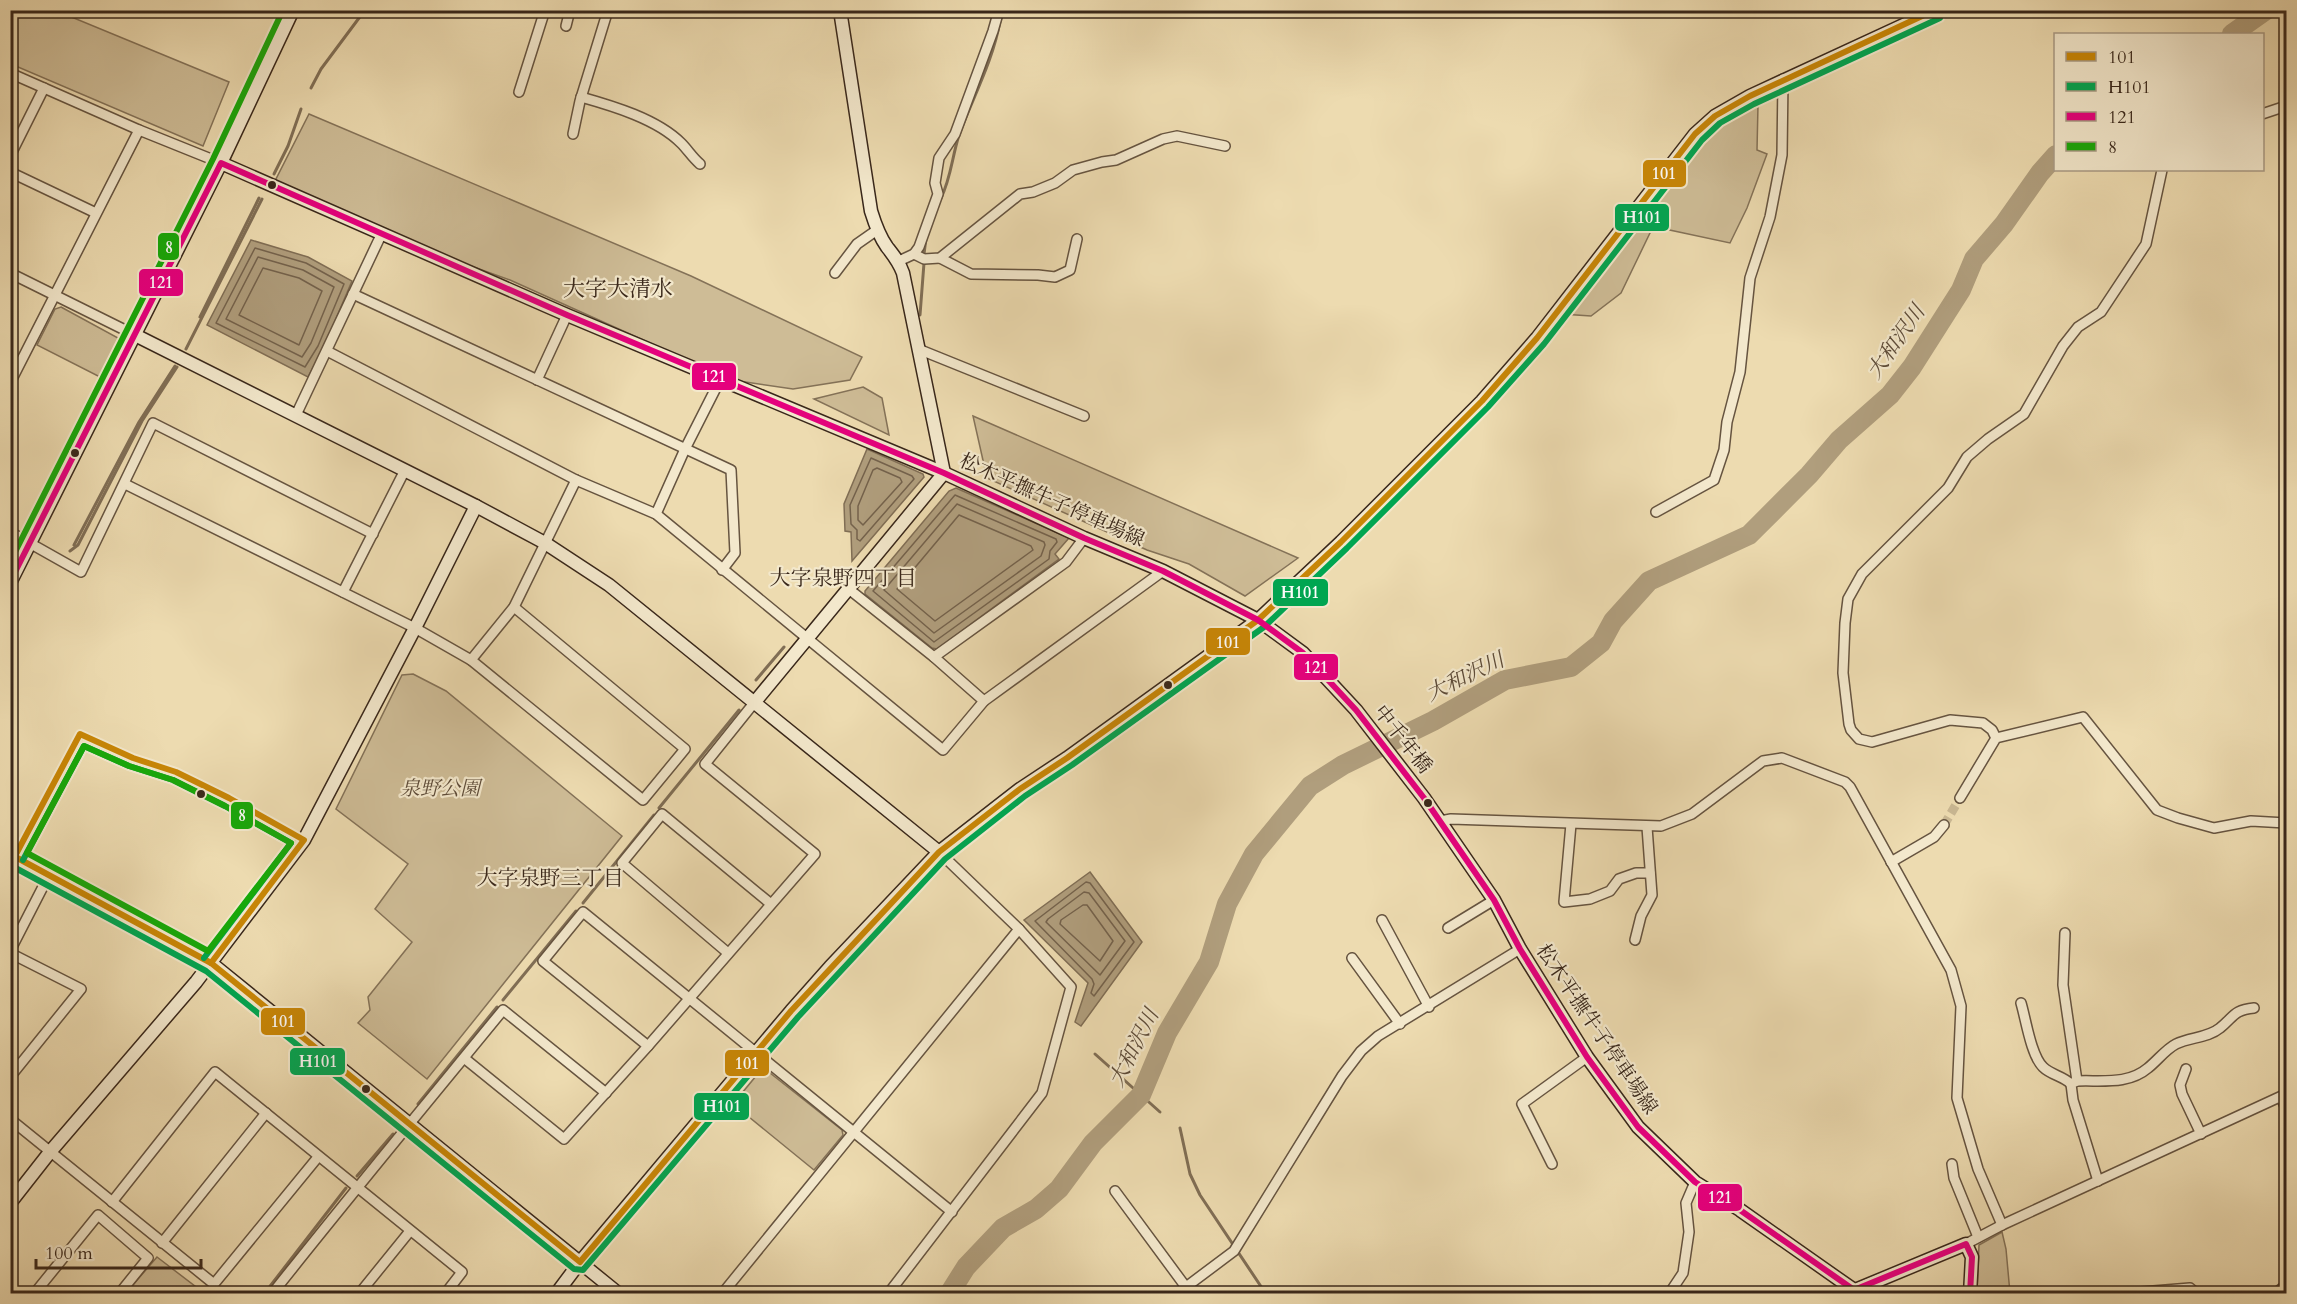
<svg xmlns="http://www.w3.org/2000/svg" width="2297" height="1304" viewBox="0 0 2297 1304" font-family="Cardo,'Noto Serif JP',serif">
<style>
.green{fill:#cebc96;stroke:#847258;stroke-width:1.5}
.water{fill:#b09e7d;stroke:#806e55;stroke-width:1.5}
.lines{fill:none;stroke-linecap:round;stroke-linejoin:round}
.shore{stroke:#74624c;stroke-width:1.5}
.stream{stroke:#806e55;stroke-width:3}
.river{stroke:#b09e7d;stroke-width:20}
.street-tunnel{stroke:#c9b792;stroke-width:9;stroke-dasharray:9 4.5;stroke-linecap:butt}
.street-casing{stroke:#665440;stroke-width:12}
.secondary-casing{stroke:#39271a;stroke-width:15}
.street{stroke:#f3e8cc;stroke-width:9}
.secondary{stroke:#f3e8cc;stroke-width:12}
.bus-1-casing{stroke:#f3e8cc;stroke-width:10}
.bus-2-casing{stroke:#f3e8cc;stroke-width:10}
.bus-3-casing{stroke:#f3e8cc;stroke-width:10}
.bus-4-casing{stroke:#f3e8cc;stroke-width:10}
.bus-1{stroke:#c88606;stroke-width:6}
.bus-2{stroke:#00a651;stroke-width:6}
.bus-3{stroke:#e5007d;stroke-width:6}
.bus-4{stroke:#17a90a;stroke-width:6}
.bus-dot{fill:#39271a;stroke:#f3e8cc;stroke-width:2}
.labels{text-anchor:middle;dominant-baseline:central;stroke-width:4.5;stroke-linejoin:round;paint-order:stroke}
.street-label{font-size:20px;fill:#39271a;stroke:#f3e8cc}
.park-label{font-size:20px;font-style:italic;fill:#5e4c39;stroke:#f3e8cc}
.water-label{font-size:21px;font-style:italic;fill:#5d4b38;stroke:#f3e8cc}
.neighbourhood-label{font-size:21px;fill:#39271a;stroke:#f3e8cc}
.quarter-label{font-size:22px;fill:#39271a;stroke:#f3e8cc}
.line-badge{stroke:#f3e8cc;stroke-width:2}
.badge-label{font-size:16px;text-anchor:middle;font-weight:bold;fill:#fff}
</style>
<rect width="100%" height="100%" fill="#eddbb0"/>
<filter id="stains"><feTurbulence type="fractalNoise" baseFrequency=".00333" numOctaves="4"/><feColorMatrix values="0 0 0 0 .2 0 0 0 0 .09 0 0 0 0 .02 0 0 0 .5 -.17"/></filter>
<radialGradient id="worn" r=".72"><stop offset=".6" stop-color="#630" stop-opacity="0"/><stop offset="1" stop-color="#630" stop-opacity=".3"/></radialGradient>
<g class="green">
<polygon points="11,10 57,11 229,82 203,146 11,64"/>
<polygon points="1758,105 1757,150 1767,154 1747,208 1730,243 1665,229 1661,223 1650,233 1621,293 1591,316 1562,314 1673,166 1708,132"/>
<polygon points="309,114 691,276 862,357 850,380 793,389 732,380 510,280 468,265 275,181"/>
<polygon points="61,307 118,338 120,343 100,377 37,345 55,309"/>
<polygon points="863,387 882,398 889,435 814,399"/>
<polygon points="973,416 1298,558 1245,596 1189,564 1147,550 987,478"/>
<polygon points="413,674 446,691 622,836 427,1079 358,1023 370,1010 368,997 412,942 375,909 408,864 336,809 402,675"/>
<polygon points="765,1069 842,1130 843,1135 814,1170 733,1104 761,1070"/>
<polygon points="2002,1232 2006,1249 2010,1293 1977,1293 1979,1245"/>
<polygon points="157,1257 204,1293 126,1293"/>
</g>
<g class="water">
<polygon points="251,240 308,257 352,281 323,349 308,377 207,325"/>
<polygon points="867,449 923,474 924,477 852,561 851,532 845,531 844,504"/>
<polygon points="956,488 1069,538 1055,554 1059,559 937,649 932,648 865,594 865,591 949,491"/>
<polygon points="1090,872 1142,942 1081,1026 1075,1022 1088,983 1024,920"/>
</g>
<g class="lines">
<g class="shore">
<polygon points="255,248 306,263 344,284 318,346 305,367 216,323"/>
<polygon points="258,257 303,270 334,287 311,343 302,357 226,319"/>
<polygon points="263,268 299,278 322,291 299,345 239,315"/>
<polygon points="871,458 912,476 914,479 860,541 857,539 857,530 851,524 850,505"/>
<polygon points="877,468 900,478 902,482 863,525 858,520 858,506 873,470"/>
<polygon points="955,495 1056,539 1057,542 1050,551 1049,559 934,642 873,591"/>
<polygon points="957,504 1044,542 1045,545 1041,556 934,633 884,590"/>
<polygon points="959,515 1031,546 1033,550 935,621 897,589"/>
<polygon points="1086,882 1090,883 1134,942 1094,996 1091,993 1094,984 1092,979 1035,921"/>
<polygon points="1084,892 1089,893 1125,941 1100,975 1046,922 1048,919"/>
<polygon points="1083,905 1087,905 1113,941 1100,961 1060,924 1061,920"/>
</g>
<g class="stream">
<polyline points="311,88 321,69 365,10"/>
<polyline points="274,174 288,146 301,109"/>
<path d="M941,198c10,-20 11,-41 18,-63 14,-38 34,-74 41,-114"/>
<polyline points="924,254 926,238"/>
<polyline points="920,315 924,263"/>
<polyline points="200,317 259,198"/>
<polyline points="186,349 262,199"/>
<polyline points="74,545 139,422 175,366"/>
<polyline points="70,551 78,545 142,421 177,367"/>
<polyline points="756,680 784,647"/>
<polyline points="659,808 739,710"/>
<polyline points="583,903 654,815"/>
<polyline points="503,1000 576,911"/>
<polyline points="1095,1054 1160,1112"/>
<polyline points="418,1104 497,1007"/>
<polyline points="1180,1128 1190,1174 1200,1195 1266,1294"/>
<polyline points="357,1176 393,1134"/>
<polyline points="264,1294 346,1188"/>
</g>
<g class="river">
<polyline points="2232,34 2266,10"/>
<polyline points="949,1294 966,1267 1003,1228 1036,1209 1059,1189 1093,1143 1141,1095 1167,1033 1209,962 1227,904 1254,854 1310,786 1343,765 1433,721 1505,680 1571,667 1601,643 1613,621 1649,581 1749,535 1809,475 1839,440 1890,395 1912,367 1961,290 1974,259 2004,224 2040,173 2056,155"/>
</g>
<polyline class="street-tunnel" points="1944,825 1960,798"/>
<g class="street-casing">
<g id="street">
<polyline points="566,26 570,10"/>
<polyline points="10,73 139,130 221,163"/>
<polyline points="519,92 545,10"/>
<path d="M581,97c32,9 76,22 100,46 7,7 11,14 19,21"/>
<polyline points="2262,114 2286,106"/>
<polyline points="573,134 580,101 608,10"/>
<polyline points="10,156 44,88"/>
<polyline points="10,172 96,213"/>
<polyline points="914,254 924,259 940,258 1020,194 1033,192 1055,183 1073,170 1102,162 1116,160 1163,139 1177,136 1225,146"/>
<polyline points="940,258 971,274 1038,275 1055,277 1070,270 1077,239"/>
<polyline points="899,261 914,254 919,247 938,194 935,183 939,158 955,134 993,31 999,10"/>
<polyline points="10,273 135,335"/>
<polyline points="835,273 857,244 877,230"/>
<polyline points="353,294 731,470 735,553 722,570"/>
<polyline points="918,349 1084,416"/>
<polyline points="327,351 576,480 656,514 943,750 984,701 1163,571"/>
<polyline points="537,380 567,315"/>
<polyline points="10,383 139,130"/>
<polyline points="296,415 382,233"/>
<polyline points="125,484 415,628 471,660 643,800 685,749 514,607"/>
<polyline points="1656,512 1714,480 1724,450 1727,422 1740,372 1750,278 1770,217 1782,155 1783,79"/>
<polyline points="656,514 685,449 720,380"/>
<polyline points="10,532 81,572 153,423 373,534"/>
<polyline points="850,590 934,657 984,701"/>
<polyline points="343,592 405,470"/>
<polyline points="934,657 1066,562 1084,538"/>
<polyline points="471,660 514,607 576,480"/>
<polyline points="1996,738 1992,730 1983,723 1950,720 1872,742 1859,739 1851,730 1849,724 1843,673 1845,623 1848,599 1862,574 1948,488 1967,457 1988,439 2024,414 2063,346 2078,327 2101,312 2146,244 2162,170"/>
<polyline points="1960,798 1996,738 2083,717 2157,810 2178,818 2214,828 2251,821 2286,823"/>
<polyline points="1440,821 1451,819 1661,826 1692,814 1763,761 1782,758 1845,782 1850,787 1951,970 1961,1006 1957,1098 1978,1169 2002,1225"/>
<polyline points="1571,824 1564,902 1590,899 1610,891 1619,879 1636,873 1650,873"/>
<polyline points="1891,862 1934,837 1944,825"/>
<polyline points="1382,920 1429,1007"/>
<polyline points="1448,928 1494,900"/>
<polyline points="2065,933 2063,985 2077,1081"/>
<polyline points="1635,940 1641,916 1652,895 1647,827"/>
<polyline points="10,951 49,875"/>
<polyline points="10,953 81,989 10,1077"/>
<polyline points="728,953 622,863 662,814 771,904"/>
<polyline points="1352,958 1400,1024"/>
<path d="M2021,1003c5,17 10,52 22,64 8,8 20,9 28,17"/>
<polyline points="648,1046 543,961 583,912 952,1212"/>
<polyline points="464,1058 564,1139 648,1046 815,854 705,764 754,703"/>
<polyline points="2186,1069 2180,1085 2182,1094 2201,1134"/>
<polyline points="2281,1097 2286,1109"/>
<polyline points="10,1119 214,1284 318,1157"/>
<polyline points="1552,1164 1522,1104 1587,1057"/>
<polyline points="1952,1164 1954,1178 1978,1237"/>
<path d="M2098,1181l-25,-81 -2,-16 6,-3c25,-1 51,4 71,-13 9,-7 18,-19 28,-24 14,-7 32,-6 44,-16 14,-11 13,-18 34,-20"/>
<polyline points="1115,1191 1191,1294"/>
<polyline points="112,1202 215,1072 462,1272 445,1294"/>
<polyline points="162,1243 266,1113"/>
<polyline points="1966,1244 2002,1225 2286,1094"/>
<polyline points="1186,1287 1234,1251 1342,1076 1361,1051 1378,1036 1520,949"/>
<polyline points="2141,1292 2190,1288 2197,1294"/>
<polyline points="34,1294 98,1215 148,1258 119,1294"/>
<path d="M272,1294c76,-96 154,-190 231,-284l103,83"/>
<polyline points="359,1294 410,1231"/>
<polyline points="722,1294 1019,929"/>
<polyline points="888,1294 1042,1093 1071,987 1019,929 939,852"/>
<polyline points="1669,1294 1683,1273 1689,1232 1686,1203 1695,1182"/>
<polyline points="2275,1294 2286,1285"/>
</g>
</g>
<g class="secondary-casing">
<g id="secondary">
<polyline points="775,10 808,10"/>
<path d="M840,10l31,201c4,13 8,25 16,36 7,9 12,15 16,26l41,200"/>
<polyline points="221,163 567,315 944,473 1084,538 1163,571 1258,620 1303,653 1356,710 1424,798 1494,900 1520,949 1587,1057 1638,1127 1695,1182 1740,1210 1854,1290"/>
<polyline points="135,335 476,506 545,543 609,585 939,852"/>
<polyline points="10,583 221,163 293,10"/>
<polyline points="754,703 944,473"/>
<polyline points="10,854 211,963 619,1294"/>
<polyline points="10,1203 50,1152 196,982 304,840 415,628 476,506"/>
<polyline points="1848,1293 1966,1244 1972,1257 1970,1294"/>
<polyline points="556,1294 580,1262 791,1011 830,967 939,852 1020,789 1067,758 1258,620 1341,542 1482,401 1537,338 1695,134 1715,116 1750,96 1936,10"/>
</g>
</g>
<use href="#street" class="street"/>
<use href="#secondary" class="secondary"/>
<g class="bus-1-casing">
<g id="bus-1">
<polyline points="10,854 211,963 580,1262 791,1011 939,852 1020,789 1067,758 1258,620 1341,542 1482,401 1537,338 1695,134 1715,116 1750,96 1935,10"/>
<polyline points="15,856 80,734 133,758 176,772 229,798 304,840 211,963"/>
</g>
</g>
<g class="bus-2-casing">
<g id="bus-2">
<polyline points="23,860 84,746 129,766 173,780 225,806 291,843 204,958"/>
<polyline points="10,865 206,971 574,1269 583,1270 798,1017 945,859 1025,796 1072,765 1264,627 1347,548 1488,407 1544,344 1702,140 1720,123 1754,104 1940,18"/>
</g>
</g>
<g class="bus-3-casing">
<polyline id="bus-3" points="10,582 221,163 567,315 944,473 1084,538 1163,571 1258,620 1303,653 1356,710 1424,798 1494,900 1520,949 1587,1057 1638,1127 1695,1182 1740,1210 1854,1290 1966,1244 1972,1257 1970,1294"/>
</g>
<g class="bus-4-casing">
<g id="bus-4">
<polyline points="10,562 213,159 283,10"/>
<polygon points="84,746 129,766 173,780 225,806 291,843 208,951 27,853"/>
</g>
</g>
<use href="#bus-1" class="bus-1"/>
<use href="#bus-2" class="bus-2"/>
<use href="#bus-3" class="bus-3"/>
<use href="#bus-4" class="bus-4"/>
</g>
<g class="bus-dot">
<circle cx="272" cy="185" r="5"/>
<circle cx="75" cy="453" r="5"/>
<circle cx="1168" cy="685" r="5"/>
<circle cx="201" cy="794" r="5"/>
<circle cx="1428" cy="803" r="5"/>
<circle cx="366" cy="1089" r="5"/>
</g>
<g class="labels">
<g class="street-label">
<text transform="translate(1052 500) rotate(24)">松木平撫牛子停車場線</text>
<text transform="translate(1403 739) rotate(52)">中千年橋</text>
<text transform="translate(1597 1029) rotate(56)">松木平撫牛子停車場線</text>
</g>
<g class="park-label">
<text x="440" y="788">泉野公園</text>
</g>
<g class="water-label">
<text transform="translate(1896 342) rotate(-55)">大和沢川</text>
<text transform="translate(1465 677) rotate(-26)">大和沢川</text>
<text transform="translate(1134 1048) rotate(-63)">大和沢川</text>
</g>
<g class="neighbourhood-label">
<text x="843" y="578">大字泉野四丁目</text>
<text x="550" y="878">大字泉野三丁目</text>
</g>
<g class="quarter-label">
<text x="618" y="289">大字大清水</text>
</g>
</g>
<g class="line-badge">
<rect x="1642" y="159" width="45" height="29" rx="6" fill="#c88606"/>
<rect x="1614" y="203" width="56" height="29" rx="6" fill="#00a651"/>
<rect x="157" y="232" width="23" height="29" rx="6" fill="#17a90a"/>
<rect x="138" y="268" width="46" height="29" rx="6" fill="#e5007d"/>
<rect x="691" y="362" width="46" height="29" rx="6" fill="#e5007d"/>
<rect x="1272" y="578" width="57" height="29" rx="6" fill="#00a651"/>
<rect x="1205" y="627" width="46" height="29" rx="6" fill="#c88606"/>
<rect x="1293" y="653" width="46" height="28" rx="6" fill="#e5007d"/>
<rect x="230" y="801" width="24" height="29" rx="6" fill="#17a90a"/>
<rect x="260" y="1007" width="46" height="29" rx="6" fill="#c88606"/>
<rect x="289" y="1047" width="57" height="29" rx="6" fill="#00a651"/>
<rect x="724" y="1049" width="46" height="28" rx="6" fill="#c88606"/>
<rect x="693" y="1092" width="57" height="29" rx="6" fill="#00a651"/>
<rect x="1697" y="1183" width="46" height="29" rx="6" fill="#e5007d"/>
</g>
<g class="badge-label">
<text x="1664" y="179">101</text>
<text x="1642" y="223">H101</text>
<text x="169" y="253">8</text>
<text x="161" y="288">121</text>
<text x="714" y="382">121</text>
<text x="1300" y="598">H101</text>
<text x="1228" y="648">101</text>
<text x="1316" y="673">121</text>
<text x="242" y="821">8</text>
<text x="283" y="1027">101</text>
<text x="318" y="1067">H101</text>
<text x="747" y="1069">101</text>
<text x="722" y="1112">H101</text>
<text x="1720" y="1203">121</text>
</g>
<rect width="2297" height="1304" fill="none" stroke="#eddbb0" stroke-width="36"/>
<rect x="12" y="12" width="2273" height="1280" fill="none" stroke="#39271a" stroke-width="3"/>
<rect x="18" y="18" width="2261" height="1268" fill="none" stroke="#39271a" stroke-width="1.5"/>
<rect x="2054" y="33" width="210" height="138" fill="#f3e8cc" stroke="#a99b85" stroke-width="1.5"/>
<rect x="2066" y="52" width="30" height="9" fill="#c88606" stroke="#a99b85" stroke-width="1.5"/>
<text x="2108" y="63" font-size="18" fill="#39271a">101</text>
<rect x="2066" y="82" width="30" height="9" fill="#00a651" stroke="#a99b85" stroke-width="1.5"/>
<text x="2108" y="93" font-size="18" fill="#39271a">H101</text>
<rect x="2066" y="112" width="30" height="9" fill="#e5007d" stroke="#a99b85" stroke-width="1.5"/>
<text x="2108" y="123" font-size="18" fill="#39271a">121</text>
<rect x="2066" y="142" width="30" height="9" fill="#17a90a" stroke="#a99b85" stroke-width="1.5"/>
<text x="2108" y="153" font-size="18" fill="#39271a">8</text>
<path d="M36 1259v9h165v-9" fill="none" stroke="#39271a" stroke-width="3"/>
<text x="45" y="1259" font-size="18" fill="#39271a" stroke="#f3e8cc" stroke-width="4.5" paint-order="stroke">100 m</text>
<rect width="100%" height="100%" filter="url(#stains)"/>
<rect width="100%" height="100%" fill="url(#worn)"/>
</svg>
